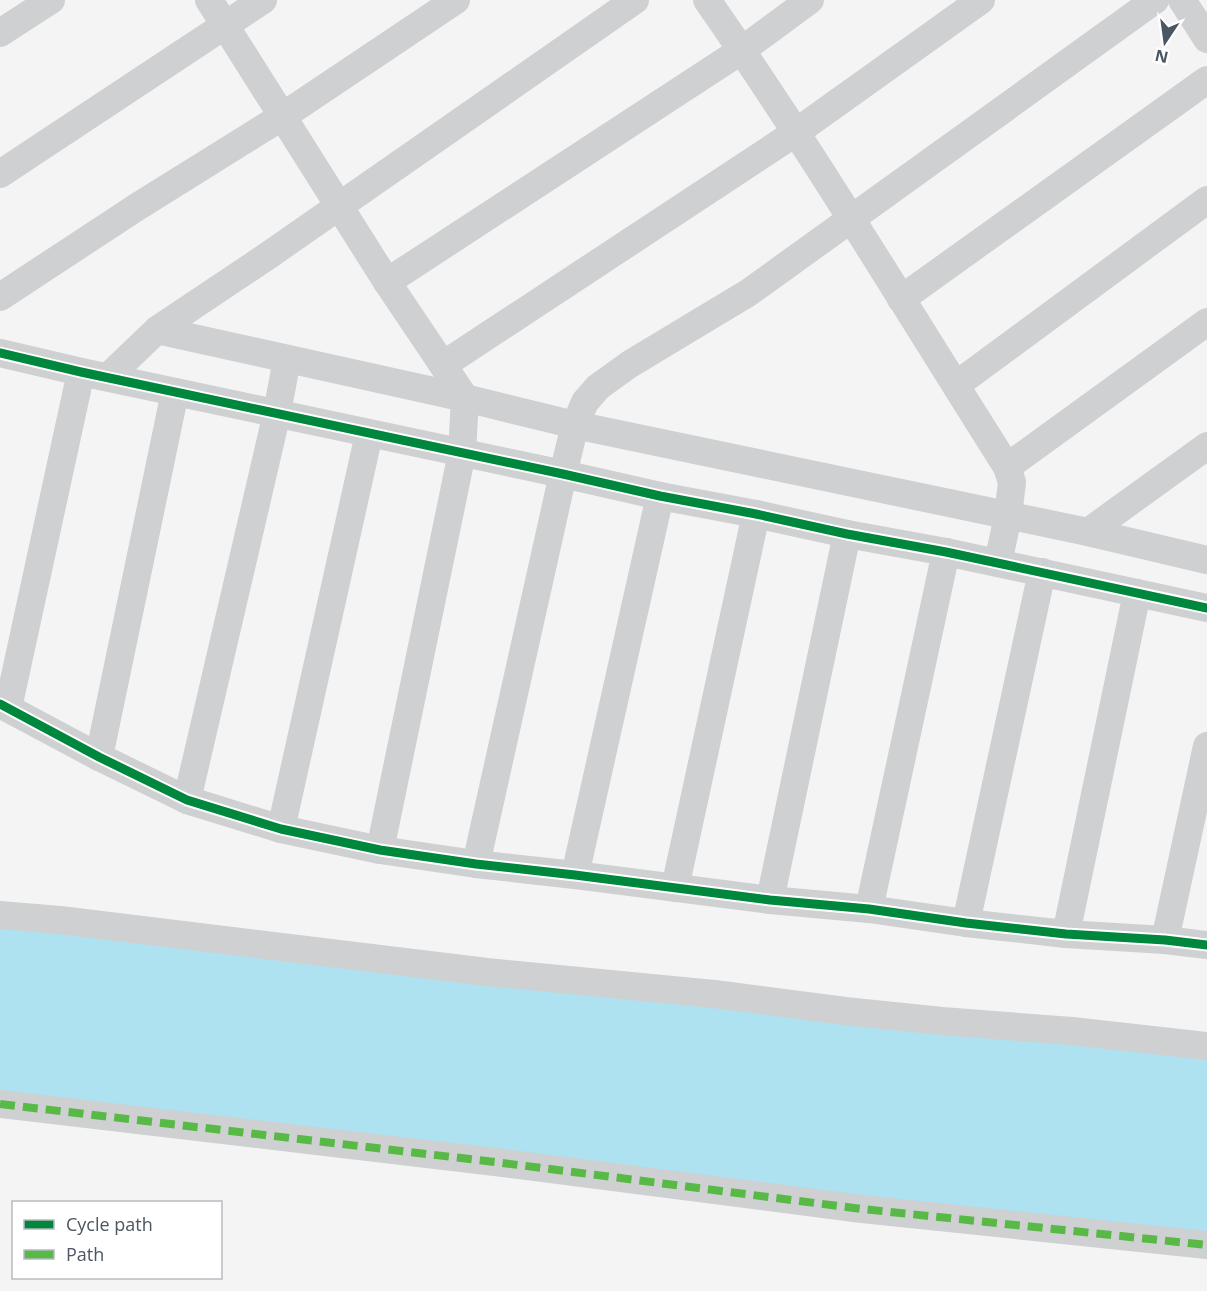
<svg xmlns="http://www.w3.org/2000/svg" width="1207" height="1291" viewBox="0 0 1207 1291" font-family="'Open Sans',sans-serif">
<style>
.water{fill:#aee2f0}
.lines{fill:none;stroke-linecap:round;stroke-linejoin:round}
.street{stroke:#ced0d2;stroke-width:28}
.quiet{stroke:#58b947;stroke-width:8;stroke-dasharray:15 8;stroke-linecap:butt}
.cycleway-casing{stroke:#fff;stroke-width:13}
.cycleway{stroke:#00873e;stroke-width:9}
</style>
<rect width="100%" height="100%" fill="#f4f4f4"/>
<polygon class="water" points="0,915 1207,1048 1207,1245 0,1104"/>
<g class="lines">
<g class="street">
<polyline points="209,0 387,282 465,398 462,453 380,850"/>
<path d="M707,0c106,152 201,311 300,467l5,15 -4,34 -10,47"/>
<polyline points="1182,0 1207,39"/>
<polyline points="0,33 51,0"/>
<polyline points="0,174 263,0"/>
<polyline points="387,282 742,50 810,0"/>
<polyline points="0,297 137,207 283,116 456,0"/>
<polyline points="901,299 1207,80"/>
<polyline points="157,330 465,398 575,425 1088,532 1207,560"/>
<polyline points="0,353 81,372 563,474 660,496 756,514 847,534 946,552 1207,608"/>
<polyline points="443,365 795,133 981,0"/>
<polyline points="108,377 157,330 269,255 635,0"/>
<polyline points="956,385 1207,200"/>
<polyline points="1007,467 1207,322"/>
<polyline points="1088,532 1207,446"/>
<polyline points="0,704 99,757 187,800 281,829 380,850 476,864 575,875 770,900 869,909 966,923 1066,934 1165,940 1207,945"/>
<polyline points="8,708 81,372"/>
<polyline points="99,757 175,392"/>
<polyline points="187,800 277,413 287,359"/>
<polyline points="281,829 369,434"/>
<polyline points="476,864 563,474 575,425 585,402 598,387 630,364 748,293 1155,0"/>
<polyline points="575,875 660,496"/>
<polyline points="675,888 756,514"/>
<polyline points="770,900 847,534"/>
<polyline points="869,909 946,552"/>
<polyline points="0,915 60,920 487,972 714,994 845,1011 942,1021 1072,1031 1207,1046"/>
<polyline points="966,923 1042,572"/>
<polyline points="1066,934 1137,593"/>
<polyline points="1165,940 1207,746"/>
<polyline points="0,1104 495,1162 862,1209 1207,1245"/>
</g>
<polyline class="quiet" points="0,1104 495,1162 862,1209 1207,1245"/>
<g class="cycleway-casing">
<g id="cycleway">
<polyline points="0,353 81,372 563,474 660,496 756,514 847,534 946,552 1207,608"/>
<polyline points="0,704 99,757 187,800 281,829 380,850 476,864 575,875 770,900 869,909 966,923 1066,934 1165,940 1207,945"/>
</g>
</g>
<use href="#cycleway" class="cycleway"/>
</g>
<rect x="12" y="1201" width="210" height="78" fill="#ffffff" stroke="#b7bbc0" stroke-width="1.5"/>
<rect x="24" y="1220" width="30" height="9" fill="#00873e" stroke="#b7bbc0" stroke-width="1.5"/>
<text x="66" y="1231" font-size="18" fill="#4a5661">Cycle path</text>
<rect x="24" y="1250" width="30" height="9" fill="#58b947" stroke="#b7bbc0" stroke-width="1.5"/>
<text x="66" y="1261" font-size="18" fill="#4a5661">Path</text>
<g transform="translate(1165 42) rotate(193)" stroke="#ffffff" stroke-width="4.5" paint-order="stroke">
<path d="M0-4.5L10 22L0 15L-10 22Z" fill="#4a5661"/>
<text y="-9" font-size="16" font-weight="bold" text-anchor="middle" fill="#4a5661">N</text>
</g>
</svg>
